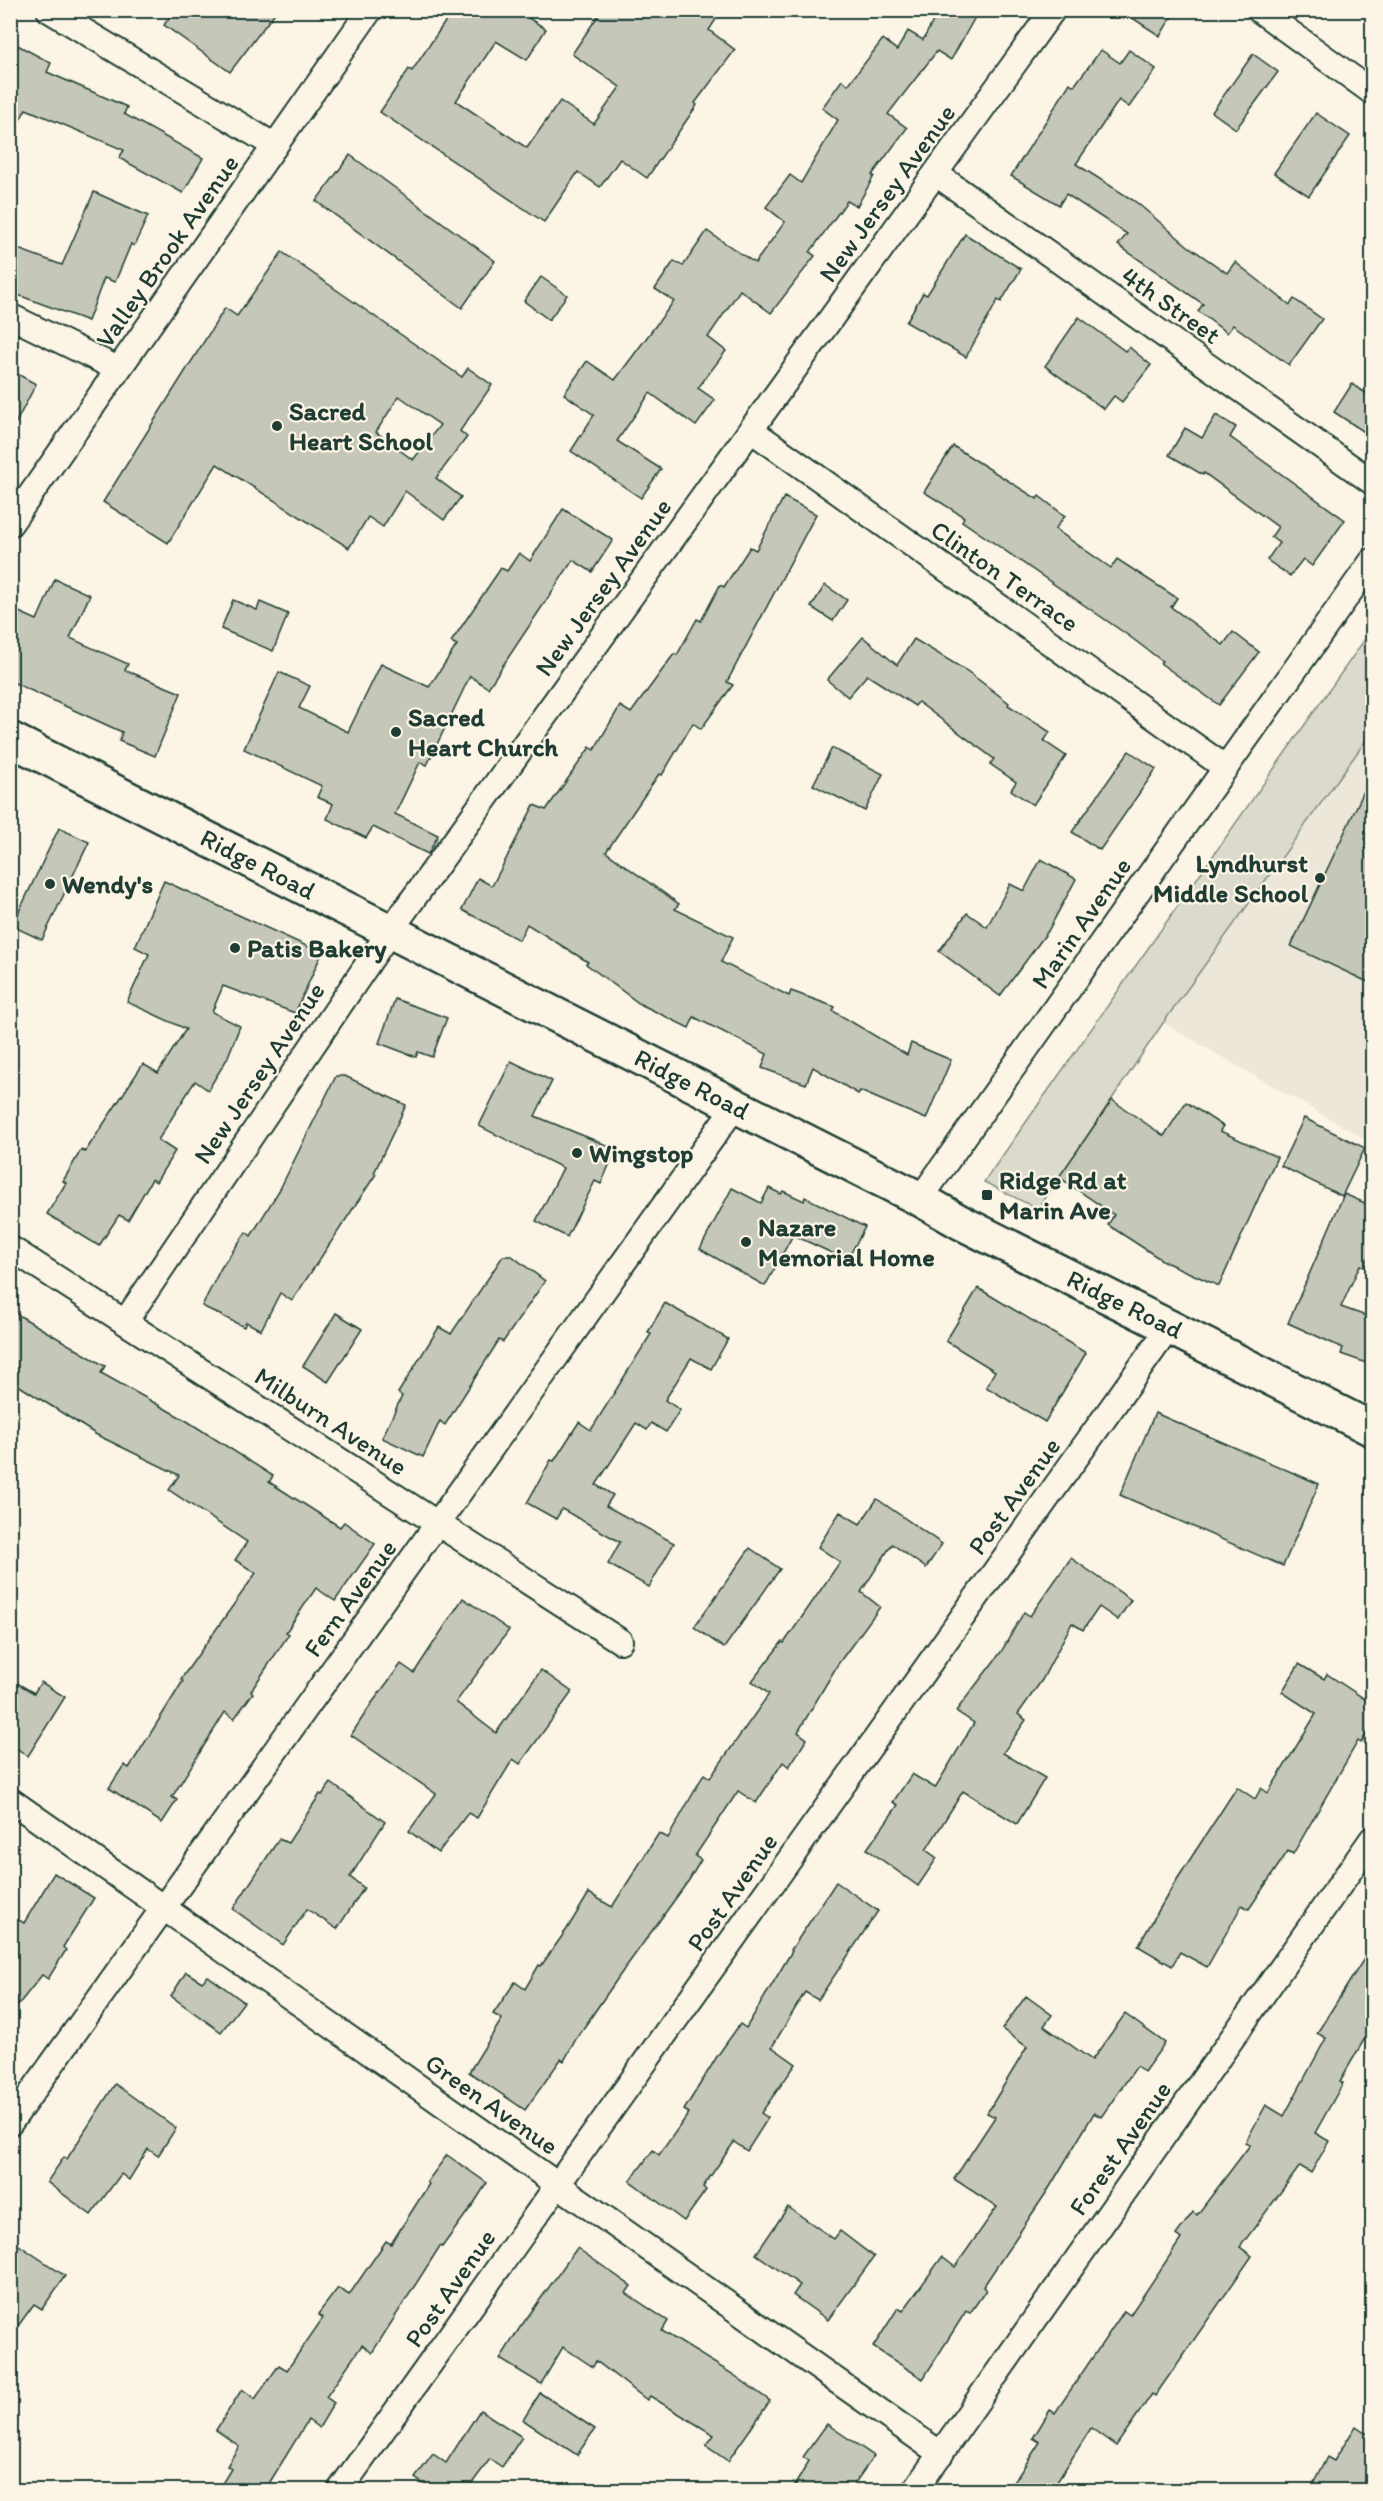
<svg xmlns="http://www.w3.org/2000/svg" width="1383" height="2501" viewBox="0 0 1383 2501" font-family="Itim,sans-serif">
<style>
.built{fill:#ece7d8}
.green{fill:#dcdacc;stroke:#7e8c80;stroke-width:1.5}
.building{fill:#c5c7b9;stroke:#1f3d34;stroke-width:1.5;fill-rule:evenodd}
.lines{fill:none;stroke-linecap:round;stroke-linejoin:round}
.street-casing{stroke:#1f3d34;stroke-width:28}
.primary-casing{stroke:#1f3d34;stroke-width:38}
.street{stroke:#fcf5e5;stroke-width:24}
.primary{stroke:#fcf5e5;stroke-width:33}
.poi-dot{fill:#1f3d34;stroke:#fcf5e5;stroke-width:2}
.labels{text-anchor:middle;dominant-baseline:central;stroke-width:4.5;stroke-linejoin:round;paint-order:stroke}
.street-label{font-size:26px;fill:#1f3d34;stroke:#fcf5e5}
.poi-label{font-size:26px;font-weight:bold;fill:#1f3d34;stroke:#fcf5e5;text-anchor:start}
</style>
<rect width="100%" height="100%" fill="#fcf5e5"/>
<filter id="ink" filterUnits="userSpaceOnUse"><feTurbulence type="fractalNoise" baseFrequency=".0167" numOctaves="2"/><feDisplacementMap in="SourceGraphic" scale="12" xChannelSelector="R" yChannelSelector="G"/><feConvolveMatrix kernelMatrix="1 2 1 2 8 2 1 2 1" color-interpolation-filters="sRGB"/></filter>
<g filter="url(#ink)">
<polygon class="built" points="1372,732 1372,1143 1163,1023"/>
<polygon class="green" points="1372,629 1372,732 1163,1023 1038,1209 984,1182"/>
<g class="building">
<polygon points="174,10 277,10 230,72 164,25"/>
<polygon points="453,10 516,10 546,29 527,60 496,41 456,101 527,148 560,101 594,124 620,87 572,54 602,10 722,10 709,30 735,50 695,103 697,105 647,178 620,159 600,187 578,172 544,222 380,112 409,69 412,71"/>
<polygon points="939,10 979,10 951,60 937,51 888,114 907,128 872,175 874,176 857,206 847,201 810,252 815,256 771,313 740,290 708,337 726,351 698,388 715,400 696,426 650,393 617,441 661,469 641,498 571,451 594,415 564,394 587,361 615,380 674,301 655,289 674,261 683,266 707,231 755,263 785,222 766,207 790,175 801,183 838,120 822,108 842,80 848,85 883,39 897,50 908,31 923,40"/>
<polygon points="1120,10 1176,10 1160,36"/>
<polygon points="10,41 51,63 47,72 127,107 124,114 203,158 183,193 119,158 124,150 26,109 10,138"/>
<polygon points="1101,50 1120,63 1129,50 1156,69 1129,107 1119,100 1076,164 1136,202 1188,246 1227,273 1235,262 1290,305 1294,299 1322,319 1289,365 1233,325 1227,333 1198,311 1203,304 1118,245 1127,234 1066,194 1059,205 1011,176 1070,83 1074,86"/>
<polygon points="1253,54 1278,72 1236,129 1212,112"/>
<polygon points="1316,113 1350,136 1309,196 1274,173"/>
<polygon points="350,155 495,261 462,308 316,201"/>
<polygon points="94,192 148,216 134,246 131,244 115,282 104,278 88,321 10,292 10,246 62,265"/>
<polygon points="965,234 1021,269 1001,302 998,300 966,357 906,322 923,293 927,295"/>
<path d="M282,252l180,125 6,-9 24,17 -32,46 7,6 -31,41 25,19 -17,23 -39,-29 -22,36 -15,-10 -19,31 -132,-84 -49,79 -65,-41 122,-194 12,8zM399,396l41,29 -27,35 -37,-28z"/>
<polygon points="541,277 567,295 549,320 524,301"/>
<polygon points="1079,317 1125,351 1129,347 1151,365 1122,402 1114,396 1104,409 1045,366"/>
<polygon points="10,370 36,384 10,434"/>
<polygon points="1352,384 1372,397 1372,437 1334,412"/>
<polygon points="1216,415 1236,427 1230,437 1345,520 1312,566 1303,559 1290,576 1267,560 1279,543 1271,537 1278,527 1204,473 1203,475 1169,455 1185,428 1202,438"/>
<polygon points="953,446 1037,499 1039,496 1065,516 1055,529 1111,568 1117,559 1177,598 1171,607 1223,645 1233,632 1259,652 1219,705 1160,663 1162,661 1129,636 962,521 964,517 924,492"/>
<polygon points="784,497 816,514 727,682 733,685 701,729 693,723 662,775 659,774 606,852 679,904 675,909 733,937 721,962 789,996 791,991 835,1007 833,1011 907,1055 911,1043 951,1060 926,1119 860,1091 858,1094 813,1067 806,1084 762,1068 767,1054 694,1017 689,1028 640,1004 586,964 588,962 527,924 519,940 462,910 478,878 492,886 534,805 546,810 590,747 594,750 620,706 631,713 674,654 677,655 697,619 701,621 720,585 724,587 750,547 756,550"/>
<polygon points="563,509 613,540 592,572 573,560 488,688 470,676 427,765 420,762 395,814 438,835 428,854 373,827 366,838 327,819 333,804 317,797 322,786 244,749 279,672 310,686 299,708 348,732 381,664 429,687 457,645 451,642 501,568 507,571 519,553 530,561"/>
<polygon points="55,579 90,595 70,638 128,664 125,670 181,693 155,756 119,741 122,732 10,681 10,608 37,620"/>
<polygon points="825,585 847,600 833,621 811,607"/>
<polygon points="233,600 257,610 260,602 288,614 273,651 221,629"/>
<polygon points="863,637 897,665 914,639 967,671 1009,703 1008,705 1050,732 1044,741 1066,756 1033,805 1011,790 1016,782 990,764 994,759 918,702 915,706 867,675 848,697 827,680"/>
<polygon points="832,748 883,774 865,811 813,785"/>
<polygon points="1129,751 1156,769 1100,850 1072,832"/>
<polygon points="1372,774 1372,984 1291,946"/>
<polygon points="59,828 89,842 42,940 12,926"/>
<polygon points="1041,859 1076,879 1048,931 1000,996 939,951 967,913 987,927 1010,884 1024,891"/>
<polygon points="164,881 322,953 295,1013 223,986 212,1012 240,1026 227,1059 208,1090 195,1081 158,1140 175,1151 156,1182 152,1179 128,1220 119,1215 99,1246 47,1214 66,1183 63,1181 81,1150 85,1152 143,1064 158,1073 186,1029 127,1002 149,954 135,947"/>
<polygon points="395,999 447,1018 432,1057 418,1052 416,1057 379,1043"/>
<polygon points="511,1061 552,1081 535,1116 616,1149 601,1184 595,1181 567,1237 536,1221 563,1168 479,1126"/>
<polygon points="336,1076 345,1076 406,1105 374,1173 376,1174 292,1301 280,1293 261,1330 246,1322 244,1327 202,1306 221,1268 246,1232 251,1236 280,1189"/>
<polygon points="1112,1100 1164,1136 1186,1102 1223,1126 1220,1131 1277,1157 1219,1286 1165,1262 1108,1225 1114,1215 1059,1177"/>
<polygon points="1304,1118 1365,1148 1342,1196 1281,1166"/>
<polygon points="732,1188 761,1203 769,1188 781,1194 783,1191 804,1201 805,1197 865,1227 847,1260 793,1235 765,1286 700,1249"/>
<polygon points="1344,1194 1372,1206 1372,1249 1364,1267 1360,1265 1341,1307 1372,1318 1372,1365 1341,1354 1343,1348 1288,1323"/>
<polygon points="503,1256 512,1256 545,1281 503,1342 499,1340 445,1425 440,1421 423,1457 382,1438 402,1396 398,1393 439,1327 451,1334"/>
<polygon points="978,1288 1086,1353 1045,1422 986,1387 995,1371 946,1341"/>
<polygon points="665,1303 728,1339 711,1369 691,1358 665,1400 680,1410 666,1432 651,1423 647,1430 636,1423 596,1485 613,1495 606,1506 674,1543 649,1587 608,1564 620,1542 562,1509 556,1519 527,1503 551,1460 554,1461 579,1422 591,1430 651,1334 648,1332"/>
<polygon points="10,1310 105,1366 101,1373 187,1421 273,1476 269,1482 340,1527 344,1522 375,1544 335,1601 316,1588 286,1632 289,1634 251,1691 253,1693 234,1719 225,1712 172,1797 177,1800 162,1823 109,1788 124,1765 129,1768 183,1681 181,1679 256,1573 235,1560 247,1542 169,1490 179,1475 97,1435 10,1380"/>
<polygon points="336,1313 362,1329 328,1382 303,1366"/>
<polygon points="1155,1413 1319,1484 1283,1566 1120,1495"/>
<polygon points="877,1499 942,1544 926,1568 892,1544 861,1592 880,1607 838,1664 798,1732 807,1739 789,1767 783,1762 756,1803 738,1791 695,1856 701,1860 689,1880 620,1975 576,2039 564,2061 561,2059 525,2110 469,2072 502,2019 493,2014 515,1982 525,1989 539,1965 541,1966 567,1929 589,1893 612,1907 659,1833 668,1838 704,1774 710,1778 769,1694 752,1681 782,1642 784,1643 840,1562 818,1547 840,1512 860,1524"/>
<polygon points="750,1548 780,1569 724,1648 694,1627"/>
<polygon points="1071,1558 1131,1600 1118,1620 1099,1607 1083,1630 1072,1623 1042,1680 1018,1714 1026,1720 1003,1753 1045,1778 1017,1824 963,1791 926,1850 937,1858 918,1886 867,1849 898,1805 893,1802 912,1774 935,1788 974,1723 956,1711 1001,1652 1024,1612 1030,1616"/>
<polygon points="463,1598 509,1630 456,1702 496,1733 541,1670 572,1692 520,1764 513,1759 477,1818 468,1813 438,1853 409,1831 436,1794 351,1735 372,1703 401,1664 414,1673"/>
<polygon points="1299,1664 1324,1679 1327,1674 1372,1704 1372,1725 1361,1743 1358,1741 1293,1854 1288,1851 1249,1909 1242,1905 1207,1967 1180,1952 1172,1966 1138,1946 1174,1884 1237,1787 1255,1799 1261,1788 1268,1793 1316,1714 1282,1692"/>
<polygon points="10,1679 34,1693 41,1682 65,1697 28,1756 10,1744"/>
<polygon points="331,1783 385,1822 350,1877 364,1888 337,1929 307,1909 283,1945 233,1909 279,1839 288,1843 320,1794 322,1795"/>
<polygon points="54,1873 94,1898 63,1947 66,1950 48,1979 42,1975 10,2015 10,1915 24,1923"/>
<polygon points="836,1882 878,1911 818,2000 805,1992 772,2047 796,2064 761,2113 768,2118 747,2151 734,2142 703,2187 706,2190 684,2221 630,2181 653,2150 659,2155 689,2113 684,2110 718,2055 740,2024 746,2028 792,1951 791,1950"/>
<polygon points="1372,1946 1372,2026 1340,2081 1343,2083 1315,2133 1329,2141 1311,2173 1300,2166 1240,2247 1252,2256 1155,2396 1152,2394 1116,2446 1091,2428 1052,2490 1009,2490 1040,2442 1033,2438 1050,2410 1055,2413 1124,2311 1130,2315 1181,2239 1176,2235 1193,2212 1197,2215 1250,2145 1245,2143 1266,2105 1284,2116 1326,2038 1317,2033"/>
<polygon points="186,1972 202,1982 208,1976 244,2002 221,2032 171,1996"/>
<polygon points="1026,1996 1052,2015 1044,2026 1092,2060 1125,2014 1165,2043 1144,2072 1137,2066 1101,2117 1094,2113 1048,2190 983,2287 986,2290 970,2313 966,2311 923,2379 873,2347 898,2308 903,2311 942,2257 955,2267 997,2207 954,2179 995,2117 987,2113 1027,2047 1002,2029"/>
<polygon points="115,2084 176,2128 158,2156 148,2149 129,2180 121,2174 91,2215 47,2182 64,2157 67,2159"/>
<polygon points="447,2155 487,2183 474,2203 442,2247 440,2246 372,2353 362,2345 326,2397 334,2403 319,2428 308,2420 265,2490 218,2490 231,2469 227,2466 239,2446 216,2430 242,2389 255,2399 279,2365 287,2370 323,2318 318,2314 338,2288 349,2295 386,2241 391,2244 429,2184 427,2182"/>
<polygon points="788,2207 834,2239 840,2231 874,2257 828,2320 793,2295 800,2285 756,2254"/>
<polygon points="10,2239 65,2276 42,2309 34,2304 10,2337"/>
<polygon points="577,2248 631,2286 626,2293 668,2321 662,2331 734,2375 770,2401 728,2461 706,2446 714,2435 650,2396 647,2400 596,2361 593,2367 563,2347 541,2384 500,2359 519,2329"/>
<polygon points="540,2393 595,2429 577,2455 523,2420"/>
<polygon points="480,2410 522,2437 502,2467 490,2459 467,2490 432,2490 415,2478 433,2454 446,2463"/>
<polygon points="827,2424 874,2456 850,2490 792,2490 809,2461 803,2457"/>
<polygon points="1356,2426 1372,2437 1372,2490 1310,2490 1327,2457 1334,2461"/>
</g>
<g class="lines">
<g class="street-casing">
<g id="street">
<polyline points="49,10 275,146"/>
<polyline points="1259,10 1372,92"/>
<polyline points="936,174 1372,482"/>
<polyline points="10,316 118,369"/>
<polyline points="751,430 1226,768"/>
<polyline points="10,524 370,10"/>
<polyline points="920,1199 1372,561"/>
<polyline points="10,1248 620,1641"/>
<polyline points="125,1322 390,931 1053,10"/>
<polyline points="10,1800 941,2454"/>
<polyline points="10,2123 735,1106"/>
<polyline points="340,2490 1170,1326"/>
<polyline points="915,2490 1372,1839"/>
</g>
</g>
<g class="primary-casing">
<polyline id="primary" points="10,739 920,1199 960,1222 1372,1429"/>
</g>
<use href="#street" class="street"/>
<use href="#primary" class="primary"/>
</g>
</g>
<g class="poi-dot">
<circle cx="277" cy="426" r="6"/>
<circle cx="396" cy="732" r="6"/>
<circle cx="1320" cy="878" r="6"/>
<circle cx="50" cy="884" r="6"/>
<circle cx="235" cy="948" r="6"/>
<circle cx="577" cy="1153" r="6"/>
<rect x="981" y="1189" width="12" height="12" rx="3"/>
<circle cx="746" cy="1242" r="6"/>
</g>
<g class="labels">
<g class="street-label">
<text transform="translate(887 193) rotate(-54)">New Jersey Avenue</text>
<text transform="translate(167 251) rotate(-55)">Valley Brook Avenue</text>
<text transform="translate(1171 305) rotate(35)">4th Street</text>
<text transform="translate(1005 576) rotate(35)">Clinton Terrace</text>
<text transform="translate(603 587) rotate(-54)">New Jersey Avenue</text>
<text transform="translate(258 864) rotate(27)">Ridge Road</text>
<text transform="translate(1081 923) rotate(-55)">Marin Avenue</text>
<text transform="translate(259 1073) rotate(-56)">New Jersey Avenue</text>
<text transform="translate(692 1084) rotate(27)">Ridge Road</text>
<text transform="translate(1125 1304) rotate(26)">Ridge Road</text>
<text transform="translate(331 1421) rotate(33)">Milburn Avenue</text>
<text transform="translate(1014 1496) rotate(-54)">Post Avenue</text>
<text transform="translate(350 1598) rotate(-54)">Fern Avenue</text>
<text transform="translate(732 1892) rotate(-55)">Post Avenue</text>
<text transform="translate(492 2104) rotate(35)">Green Avenue</text>
<text transform="translate(1120 2148) rotate(-55)">Forest Avenue</text>
<text transform="translate(450 2288) rotate(-55)">Post Avenue</text>
</g>
<g class="poi-label">
<text x="289" y="411">Sacred<tspan x="289" dy="30">Heart School</tspan></text>
<text x="408" y="717">Sacred<tspan x="408" dy="30">Heart Church</tspan></text>
<text x="1308" y="863" text-anchor="end">Lyndhurst<tspan x="1308" dy="30">Middle School</tspan></text>
<text x="62" y="884">Wendy's</text>
<text x="247" y="948">Patis Bakery</text>
<text x="589" y="1153">Wingstop</text>
<text x="999" y="1180">Ridge Rd at<tspan x="999" dy="30">Marin Ave</tspan></text>
<text x="758" y="1227">Nazare<tspan x="758" dy="30">Memorial Home</tspan></text>
</g>
</g>
<rect width="1383" height="2501" fill="none" stroke="#fcf5e5" stroke-width="36"/>
<rect x="18" y="18" width="1347" height="2465" fill="none" stroke="#1f3d34" stroke-width="2" filter="url(#ink)"/>
</svg>
